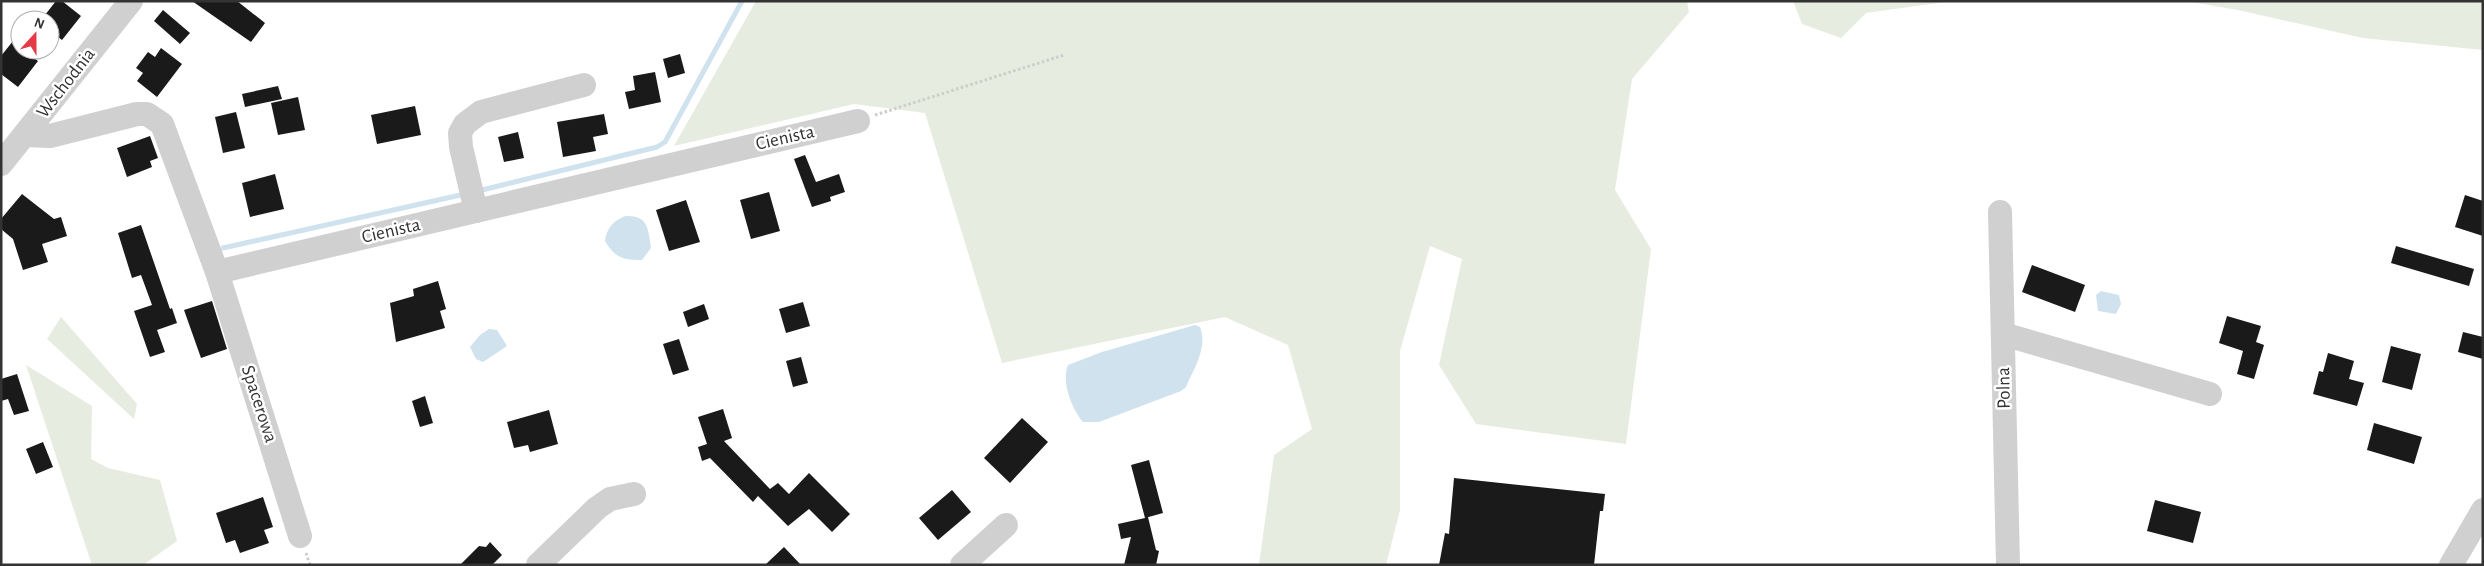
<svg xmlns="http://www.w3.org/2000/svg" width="2484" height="566" viewBox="0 0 2484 566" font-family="'Alegreya Sans',sans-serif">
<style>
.green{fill:#e6ecdf}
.water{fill:#cfe2ee}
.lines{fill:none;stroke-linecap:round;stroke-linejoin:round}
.stream{stroke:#cfe2ee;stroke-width:5}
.building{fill:#1a1a1a}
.path{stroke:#cdcdcd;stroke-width:3;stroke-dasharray:2.5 2.5;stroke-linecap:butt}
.minor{stroke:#d0d0d0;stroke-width:24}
.labels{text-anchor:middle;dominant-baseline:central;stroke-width:5;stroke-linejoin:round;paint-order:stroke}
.street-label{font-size:19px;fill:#333;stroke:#fff}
</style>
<rect width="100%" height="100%" fill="#fff"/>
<g class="green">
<polygon points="756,1 1687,1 1689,12 1632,79 1615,190 1651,249 1626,444 1476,424 1439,365 1462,259 1430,246 1400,351 1400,510 1386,565 1259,565 1274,455 1312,429 1288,345 1225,317 1002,363 925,113 854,104 674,146"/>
<polygon points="1793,1 1951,1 1866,13 1841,38 1802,24"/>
<polygon points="2185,1 2483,1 2483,50 2363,38 2238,10"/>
<polygon points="61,317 137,404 134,419 47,339"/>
<polygon points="26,365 92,406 91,459 108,468 160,480 177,541 143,565 92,565"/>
</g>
<g class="water">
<path d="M625,216c23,-1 23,12 26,32l-9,12c-19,0 -27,-2 -37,-19 2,-13 7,-19 20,-25z"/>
<polygon points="2101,291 2119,295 2121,304 2116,314 2098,311 2096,295"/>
<path d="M1195,325l5,2c8,21 -6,41 -14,60l-5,4 -82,31h-16c-11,-13 -22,-40 -15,-57l34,-13z"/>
<polygon points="489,329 497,330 507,346 483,362 476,359 470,347 480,335"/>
</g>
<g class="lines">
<g class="stream">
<polyline points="478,191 657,147 665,142 742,1"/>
<polyline points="223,248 465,194"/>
</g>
</g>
<g class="building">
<polygon points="56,1 62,1 81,16 62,40 50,31 50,20 41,20"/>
<polygon points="192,1 237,1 265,23 251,42"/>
<polygon points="163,10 190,33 180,44 154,21"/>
<polygon points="13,41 20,47 20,50 24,50 38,61 18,87 1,74 1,56"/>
<polygon points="161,48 182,64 157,97 137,81 143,73 136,68 148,52 155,57"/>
<polygon points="680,54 685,73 668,78 663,59"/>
<polygon points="655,72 661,102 629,109 625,92 635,90 633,76"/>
<polygon points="278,86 282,99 245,107 242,94"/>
<polygon points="298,97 305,130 278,135 271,103"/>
<polygon points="415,106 421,135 377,144 371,115"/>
<polygon points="236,112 245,148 223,153 215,117"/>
<polygon points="604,114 608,134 593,137 596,151 563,157 557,122"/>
<polygon points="518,132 524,158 504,162 498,137"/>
<polygon points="150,136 158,158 150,161 152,167 127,177 117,148"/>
<polygon points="805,155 816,182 839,174 845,192 830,197 831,201 812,207 794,159"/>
<polygon points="275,174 284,209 250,217 242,183"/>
<polygon points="769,192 780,231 751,239 740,200"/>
<polygon points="22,194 54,219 61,217 67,236 42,244 48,262 23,270 13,239 1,229 1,219"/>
<polygon points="2465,195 2483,201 2483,236 2455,227"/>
<polygon points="686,200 700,242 669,251 656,210"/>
<polygon points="141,225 170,309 172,308 177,323 157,330 165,352 150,357 134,311 152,305 141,275 132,278 118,233"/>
<polygon points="2396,246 2474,269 2469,286 2391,263"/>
<polygon points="2032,265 2085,285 2075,312 2022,292"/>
<polygon points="438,281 446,309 440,311 445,328 396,342 390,303 414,296 413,289"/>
<polygon points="212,301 227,349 201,358 184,310"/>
<polygon points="803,302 810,326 786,333 779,309"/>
<polygon points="704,304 709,319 688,327 683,312"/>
<polygon points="2227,316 2261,326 2256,342 2264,345 2254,379 2237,374 2243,351 2219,343"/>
<polygon points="2463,332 2483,337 2483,359 2458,352"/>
<polygon points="679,339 689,370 673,375 663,344"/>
<polygon points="2391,346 2421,354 2412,390 2382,382"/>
<polygon points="2328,353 2354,361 2349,379 2364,383 2357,406 2313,394 2319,371 2323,372"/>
<polygon points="801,357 808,383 793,387 786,361"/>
<polygon points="17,374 29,411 14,415 8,399 1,401 1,379"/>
<polygon points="425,396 433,423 420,427 412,401"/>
<polygon points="723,409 732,438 724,441 770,489 778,483 789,494 809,473 850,514 832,532 809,509 788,526 758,496 753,502 710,458 702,461 698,447 707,444 698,417"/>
<polygon points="549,410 558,444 530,452 528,445 514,448 507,422"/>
<polygon points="1022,418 1048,442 1010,483 984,458"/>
<polygon points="2374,423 2422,437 2414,464 2367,450"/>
<polygon points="43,442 53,467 36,474 26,449"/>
<polygon points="1149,460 1163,513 1145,518 1148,517 1156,550 1159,551 1156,565 1124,565 1131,537 1121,539 1118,524 1145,518 1131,465"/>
<polygon points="1454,478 1605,494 1603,511 1600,511 1594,565 1439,565 1445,533 1449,534"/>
<polygon points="952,490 971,512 938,540 919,518"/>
<polygon points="263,497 273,527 264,530 269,543 240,553 235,540 226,543 216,513"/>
<polygon points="2155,500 2201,512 2193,543 2147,531"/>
<polygon points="490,542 502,555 492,565 460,565 479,546 486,547"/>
<polygon points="784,547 801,565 765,565"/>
</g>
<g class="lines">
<g class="path">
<polyline points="875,115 1064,55"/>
<polyline points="306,553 310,565"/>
</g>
<g class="minor">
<polyline points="25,135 50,136 137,114 147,114 162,124 217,272 300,536"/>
<polyline points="1,164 131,1"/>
<polyline points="476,211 461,147 460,133 465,124 481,112 584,85"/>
<polyline points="2000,212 2008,565"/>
<polyline points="217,272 858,121"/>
<polyline points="2003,334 2210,394"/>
<polyline points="538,565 597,508 610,499 634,494"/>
<polyline points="962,565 1006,525"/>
<polyline points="2451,565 2483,510"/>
</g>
</g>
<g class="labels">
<g class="street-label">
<text transform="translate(66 83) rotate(-52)">Wschodnia</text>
<text transform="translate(785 138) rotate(-13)">Cienista</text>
<text transform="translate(391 231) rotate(-13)">Cienista</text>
<text transform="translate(2004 388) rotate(-91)">Polna</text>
<text transform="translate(259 404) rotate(72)">Spacerowa</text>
</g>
</g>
<rect width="2484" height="566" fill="none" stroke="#333333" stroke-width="5"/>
<g transform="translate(35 35) rotate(21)"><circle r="24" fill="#ffffff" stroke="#adadad"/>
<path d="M0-4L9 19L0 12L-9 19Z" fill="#e63946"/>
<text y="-8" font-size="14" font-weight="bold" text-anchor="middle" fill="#333333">N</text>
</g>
</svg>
